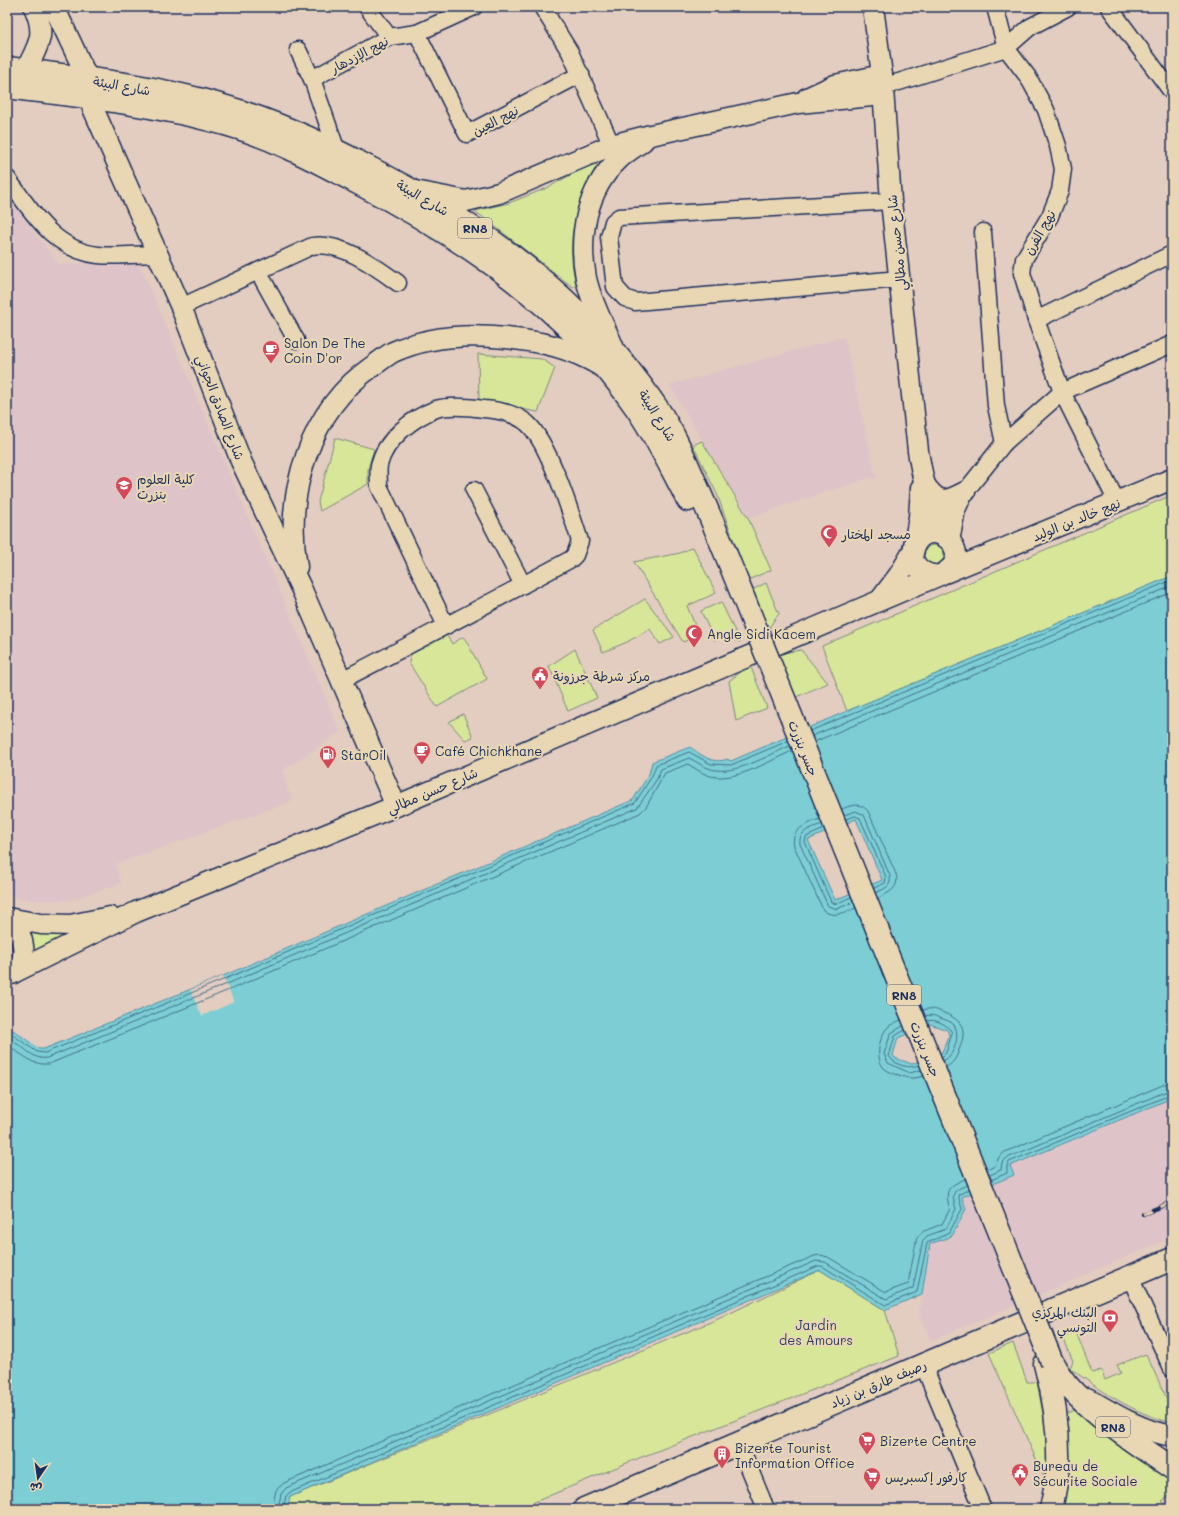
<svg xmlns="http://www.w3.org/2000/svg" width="1179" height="1516" viewBox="0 0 1179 1516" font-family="Mali,'Playpen Sans Arabic',sans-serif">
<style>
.built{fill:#dec4c8}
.green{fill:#d8e69a;stroke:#7a8a7c}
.water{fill:#7cced4;stroke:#558ea5;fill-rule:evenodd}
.pier{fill:#e3ccc0}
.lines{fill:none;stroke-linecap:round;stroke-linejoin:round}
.shore{stroke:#426f8d;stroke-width:1}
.minor-casing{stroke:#1b2f5e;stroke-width:19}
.tertiary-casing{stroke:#1b2f5e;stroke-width:23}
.secondary-casing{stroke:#1b2f5e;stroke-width:25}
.primary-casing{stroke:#1b2f5e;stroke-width:25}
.minor{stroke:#e9d7b4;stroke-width:16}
.tertiary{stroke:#e9d7b4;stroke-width:20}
.secondary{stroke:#e9d7b4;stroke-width:22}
.primary{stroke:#e9d7b4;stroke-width:22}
.rail-casing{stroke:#1b2f5e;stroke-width:4.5}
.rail{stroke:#e9d7b4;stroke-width:3;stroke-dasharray:9;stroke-linecap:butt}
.primary-bridge-casing{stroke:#1b2f5e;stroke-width:25;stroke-linecap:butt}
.primary-bridge{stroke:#e9d7b4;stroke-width:22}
.labels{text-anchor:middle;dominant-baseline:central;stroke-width:4;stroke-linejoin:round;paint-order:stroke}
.shield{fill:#e9d7b4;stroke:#596178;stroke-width:1}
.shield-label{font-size:12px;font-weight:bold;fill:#1b2f5e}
.street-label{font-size:13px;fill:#1b2f5e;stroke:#e9d7b4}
.poi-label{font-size:13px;fill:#1b2f5e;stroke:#e9d7b4;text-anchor:start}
.park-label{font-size:13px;fill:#2e4164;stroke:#e9d7b4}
</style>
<rect width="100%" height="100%" fill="#e3ccc0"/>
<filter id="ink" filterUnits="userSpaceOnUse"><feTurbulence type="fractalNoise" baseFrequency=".025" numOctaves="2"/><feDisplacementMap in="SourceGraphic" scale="8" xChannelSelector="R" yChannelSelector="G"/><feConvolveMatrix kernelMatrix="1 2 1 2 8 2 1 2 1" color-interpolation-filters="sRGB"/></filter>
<g filter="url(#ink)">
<g class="built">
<polygon points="7,194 58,264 139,263 340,732 282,771 292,801 116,864 121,883 71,900 30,900 7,895"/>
<polygon points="844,337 876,479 868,478 748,518 670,385"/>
<polygon points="1172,1098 1172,1237 931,1341 919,1315 930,1244 961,1197 1013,1175 1010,1166"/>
</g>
<g class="green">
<path d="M594,162l3,3c-22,42 -32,73 -21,120l-3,2 -98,-76 34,-8 38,-15z"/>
<polygon points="478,354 542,359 555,368 538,412 479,401"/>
<polygon points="335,438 374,449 368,469 368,484 320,511 318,502"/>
<polygon points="702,441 748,518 771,570 748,580 717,494 693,445"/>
<polygon points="1172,495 1172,576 847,711 822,646"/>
<circle cx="934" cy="555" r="10"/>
<polygon points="693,547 716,593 687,606 699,635 683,642 634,562 680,553"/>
<polygon points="766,583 779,614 776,617 767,631 752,590"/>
<polygon points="645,599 674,637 660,644 650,629 627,642 603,652 593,630"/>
<polygon points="721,602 740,642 725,637 714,640 701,611"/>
<polygon points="445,633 452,644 463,637 465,639 487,679 437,707 409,663 411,652"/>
<polygon points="575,649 597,698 568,711 549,666"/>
<polygon points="801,650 828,683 796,697 777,654"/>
<polygon points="750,665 767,708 736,721 729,681"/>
<polygon points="463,714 473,737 465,740 449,722"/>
<polygon points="77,930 34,953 31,931"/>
<polygon points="820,1270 885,1310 899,1356 629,1462 518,1509 287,1509 290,1497 718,1319"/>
<path d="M1076,1332l16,41 9,-3 4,10 16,-7 -4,-8 29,-11 26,56v10l-3,2c-37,-10 -68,-31 -99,-54l3,-7 -10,-24z"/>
<polygon points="1013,1343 1027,1382 1037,1382 1045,1424 1049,1475 1044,1477 989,1353"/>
<polygon points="1075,1410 1097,1430 1172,1482 1172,1494 1162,1501 1169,1509 1063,1509 1070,1465 1066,1414"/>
</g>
<path class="water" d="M1172,576v522l-162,68 4,9 -52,22 4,12 -14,27 -22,8 -8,50 -37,16 -65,-40 -530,227 -3,12h-280v-476l6,-3 26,19h5l179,-73 410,-176 16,-26 3,-12 38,-15c11,8 24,18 37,12l4,2 116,-50zM856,819l26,61 -47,20 -27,-60zM930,1024l17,6 2,5 -7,17 -30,12 -17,-6 -2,-3 5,-17z"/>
<polygon class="pier" points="223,976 234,1002 202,1016 190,990"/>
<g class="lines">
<g class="shore">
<polyline points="810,731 1172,580"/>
<polyline points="812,736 1172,586"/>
<polyline points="814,742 1172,592"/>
<path d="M842,809c10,-4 18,-7 26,2l28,63c4,14 -7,19 -18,24"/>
<path d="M844,815l12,-4 8,4 26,61c2,11 -6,13 -15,17"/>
<path d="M820,819c-13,5 -30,10 -26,27l29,64c11,9 21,2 33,-2"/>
<polyline points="846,819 855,816 860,818 886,877 885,883 874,888"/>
<path d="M822,824c-10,4 -24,7 -22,20l28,62 9,3 16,-7"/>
<polyline points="824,829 806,837 805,842 831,902 836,904 851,897"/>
<path d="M923,1010c8,-3 14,0 21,3 20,8 23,17 15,37 -3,8 -5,13 -13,17"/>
<path d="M925,1016c6,-2 10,0 15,2 5,2 11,3 14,7 7,10 0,32 -11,36"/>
<path d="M901,1020c-5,2 -10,4 -14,8 -8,10 -13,31 -2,41 4,3 9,5 14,6 10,4 15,4 24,1"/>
<path d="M927,1021c8,-3 22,4 25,12l-6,20 -4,4"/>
<polyline points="903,1026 891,1033 884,1054 888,1063 910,1073 921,1070"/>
<path d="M905,1030l-10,6 -6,20c6,10 21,13 30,9"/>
<polyline points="7,1036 13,1035 37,1052 45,1053 225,979 635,803 652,776 656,765 689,752 711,764 731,765 788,741"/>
<path d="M7,1041c15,-1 23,20 40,17l180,-74 410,-176 20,-29 4,-10 28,-11c7,3 14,9 22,11 24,7 57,-14 79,-23"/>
<path d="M7,1047l4,1 22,14 9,2h7l180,-74 411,-177 6,-6 19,-34 23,-9c6,4 13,8 19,11 26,9 62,-14 85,-24"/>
<polyline points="987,1170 995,1166 999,1157 1005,1152 1165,1084 1172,1083"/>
<polyline points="990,1175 1001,1170 1002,1162 1007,1158 1172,1089"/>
<polyline points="991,1180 1007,1173 1007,1166 1009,1162 1172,1094"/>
<path d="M272,1509l4,-19 8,-7 530,-227 6,-1 8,2 58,35 22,-8 9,-47 7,-6 18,-7 8,-15c-6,-19 -2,-23 15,-30"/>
<path d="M278,1509l3,-15 5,-6 530,-227 9,1 61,37 27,-11 10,-48 4,-4 19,-7 10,-20c-5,-16 -4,-18 11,-24"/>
<polyline points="283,1509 286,1496 289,1493 818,1266 822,1266 885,1305 917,1292 927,1243 949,1233 962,1209 958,1195 969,1189"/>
</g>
<g class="minor-casing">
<g id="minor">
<polyline points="367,7 389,37"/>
<polyline points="542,7 570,52 616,155"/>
<polyline points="995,7 1006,48 1028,77 1046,110 1058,146 1063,169 1060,191 1050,216 1024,259 1022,273 1036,320 1062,392 1117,502"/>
<polyline points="1109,7 1172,92"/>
<polyline points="417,33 467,134 581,74"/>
<polyline points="298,50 312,79 337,151"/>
<polyline points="312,79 389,37 417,33 474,7"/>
<polyline points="883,87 1006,48 1030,27 1068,7"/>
<path d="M7,178c24,32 46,72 91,77 19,2 41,-1 61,-1"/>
<polyline points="891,201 619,217 613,222 609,237 615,287 625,298 635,302 900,279"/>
<polyline points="983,232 996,406 1004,443"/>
<polyline points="258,271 296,340"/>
<path d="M181,307l131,-61c29,-5 64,21 86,37"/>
<polyline points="1036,320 1172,254"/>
<polyline points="474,490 523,585"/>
<polyline points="965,492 1004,443 1062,392 1172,344"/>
<polyline points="931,530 965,492 957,510 951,541"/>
<path d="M340,681c77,-40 154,-80 231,-122l4,-4 5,-14c-9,-28 -32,-100 -53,-118 -11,-9 -29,-13 -43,-14 -15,-2 -34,-4 -48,0 -24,9 -51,31 -57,56 -1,6 0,15 0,21l67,140"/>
<polyline points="1130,1277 1172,1369"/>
<polyline points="923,1364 983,1509"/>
<polyline points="739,1443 766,1509"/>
</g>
</g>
<g class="tertiary-casing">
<g id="tertiary">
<polyline points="54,7 88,79 88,97 181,307 241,461 302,590 396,806"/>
<path d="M873,7l9,68 9,126 27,250c5,31 12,61 30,87"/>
<path d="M26,70c12,-25 21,-35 8,-63"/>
<polyline points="807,98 835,85 882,75"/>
<polyline points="420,192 466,201 499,193 612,145 651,135 798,103 883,95"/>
<path d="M613,346c-9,-21 -22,-44 -27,-68 -8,-41 0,-88 32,-118 7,-7 17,-13 25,-19"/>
<path d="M924,484c15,20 20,19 41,8"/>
<polyline points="914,546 919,517 921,488"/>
<path d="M297,567c-13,-74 13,-158 76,-201 7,-5 13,-10 20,-14 35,-16 76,-18 113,-14 37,4 62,9 95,28"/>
<polyline points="947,572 1172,479"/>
<polyline points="881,599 899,575 914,550"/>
<polyline points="7,918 41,924 70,925 110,917"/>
<path d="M7,919c17,13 24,40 5,55"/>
<path d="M15,972l121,-60 260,-106 544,-231c42,-19 -10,-65 -26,-28 -7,17 11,30 26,28"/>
<path d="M1087,1398c26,15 54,33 85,38"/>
</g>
</g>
<g class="secondary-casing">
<polyline id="secondary" points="584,1509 1172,1259"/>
</g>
<g class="primary-casing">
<g id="primary">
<path d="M7,68c71,9 144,17 213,37 51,15 101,37 148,62 115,59 213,129 287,238 18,25 31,56 43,84 21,46 39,93 58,140"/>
<path d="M7,87c69,9 139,16 207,34 50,12 97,37 142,61 107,55 212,126 281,227 20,29 35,61 51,91"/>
<path d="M1052,1362c20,41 81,80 120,106"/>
<path d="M1045,1364c9,32 14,69 13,102 -1,14 -4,29 -7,43"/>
</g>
</g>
<use href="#minor" class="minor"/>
<use href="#tertiary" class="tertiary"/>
<use href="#secondary" class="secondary"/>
<use href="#primary" class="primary"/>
<g class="rail-casing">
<polyline id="rail" points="1143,1214 1172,1202"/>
</g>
<use href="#rail" class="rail"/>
<g class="primary-bridge-casing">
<polyline id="primary-bridge" points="756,629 1052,1362"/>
</g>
<use href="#primary-bridge" class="primary-bridge"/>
</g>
</g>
<defs>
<g id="cafe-pin" transform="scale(0.9)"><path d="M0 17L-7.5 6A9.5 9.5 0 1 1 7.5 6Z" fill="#d1495b" stroke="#e9d7b4"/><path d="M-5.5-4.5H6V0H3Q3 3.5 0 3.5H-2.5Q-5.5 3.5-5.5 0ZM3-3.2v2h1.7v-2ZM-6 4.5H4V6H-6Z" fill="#fff"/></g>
<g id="university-pin" transform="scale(0.9)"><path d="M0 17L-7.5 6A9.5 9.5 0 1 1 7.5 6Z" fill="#d1495b" stroke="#e9d7b4"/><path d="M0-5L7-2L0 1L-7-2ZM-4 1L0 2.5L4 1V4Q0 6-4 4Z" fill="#fff"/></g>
<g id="mosque-pin" transform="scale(0.9)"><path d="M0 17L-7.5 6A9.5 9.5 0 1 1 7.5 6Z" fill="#d1495b" stroke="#e9d7b4"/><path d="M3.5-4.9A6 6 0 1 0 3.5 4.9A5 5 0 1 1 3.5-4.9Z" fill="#fff"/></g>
<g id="civic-pin" transform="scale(0.9)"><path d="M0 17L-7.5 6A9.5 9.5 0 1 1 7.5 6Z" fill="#d1495b" stroke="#e9d7b4"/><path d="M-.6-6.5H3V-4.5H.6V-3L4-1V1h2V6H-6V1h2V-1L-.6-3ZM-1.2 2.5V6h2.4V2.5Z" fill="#fff"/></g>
<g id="fuel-pin" transform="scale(0.9)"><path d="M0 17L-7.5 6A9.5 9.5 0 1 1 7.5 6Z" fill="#d1495b" stroke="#e9d7b4"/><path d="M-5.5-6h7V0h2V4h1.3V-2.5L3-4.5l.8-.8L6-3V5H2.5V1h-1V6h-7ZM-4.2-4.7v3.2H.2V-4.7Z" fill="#fff"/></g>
<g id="bank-pin" transform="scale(0.9)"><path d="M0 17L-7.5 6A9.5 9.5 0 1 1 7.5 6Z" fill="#d1495b" stroke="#e9d7b4"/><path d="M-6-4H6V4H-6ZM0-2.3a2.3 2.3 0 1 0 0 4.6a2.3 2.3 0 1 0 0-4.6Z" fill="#fff"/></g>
<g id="supermarket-pin" transform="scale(0.9)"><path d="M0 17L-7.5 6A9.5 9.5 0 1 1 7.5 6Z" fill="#d1495b" stroke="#e9d7b4"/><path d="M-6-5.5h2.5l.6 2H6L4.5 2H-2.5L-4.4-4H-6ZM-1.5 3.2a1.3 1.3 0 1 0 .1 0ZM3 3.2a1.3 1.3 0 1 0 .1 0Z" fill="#fff"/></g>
<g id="building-pin" transform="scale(0.9)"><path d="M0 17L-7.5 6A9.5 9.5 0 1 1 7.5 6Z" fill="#d1495b" stroke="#e9d7b4"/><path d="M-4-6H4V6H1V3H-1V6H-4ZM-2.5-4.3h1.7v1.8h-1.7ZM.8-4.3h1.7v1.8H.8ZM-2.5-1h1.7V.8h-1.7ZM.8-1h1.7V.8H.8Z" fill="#fff"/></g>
</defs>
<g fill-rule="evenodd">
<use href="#cafe-pin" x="271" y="349"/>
<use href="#university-pin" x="124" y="485"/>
<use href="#mosque-pin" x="829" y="533"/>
<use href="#mosque-pin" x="694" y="633"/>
<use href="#civic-pin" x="540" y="675"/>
<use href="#cafe-pin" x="422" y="750"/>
<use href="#fuel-pin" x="328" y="754"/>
<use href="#bank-pin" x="1110" y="1318"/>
<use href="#supermarket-pin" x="867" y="1440"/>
<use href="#building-pin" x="722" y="1454"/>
<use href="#civic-pin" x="1020" y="1472"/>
<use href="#supermarket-pin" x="872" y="1476"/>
</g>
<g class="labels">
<g class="shield">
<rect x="458" y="218" width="34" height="20" rx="3"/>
<rect x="887" y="985" width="34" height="20" rx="3"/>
<rect x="1096" y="1417" width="34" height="20" rx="3"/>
</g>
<g class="shield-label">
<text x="475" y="228">RN8</text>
<text x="904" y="995">RN8</text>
<text x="1113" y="1427">RN8</text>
</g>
<g class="street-label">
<text transform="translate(359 54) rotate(-28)">نهج الإزدهار</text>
<text transform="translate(122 85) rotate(10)">شارع البيئة</text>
<text transform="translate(495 120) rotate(-28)">نهج العين</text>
<text transform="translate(423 197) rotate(30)">شارع البيئة</text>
<text transform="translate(1039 232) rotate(-60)">نهج الفرن</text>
<text transform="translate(896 243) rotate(-96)">شارع حسن مطالي</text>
<text transform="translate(221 407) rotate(69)">شارع الصادق الجواني</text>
<text transform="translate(658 415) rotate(58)">شارع البيئة</text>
<text transform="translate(1076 519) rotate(-22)">نهج خالد بن الوليد</text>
<text transform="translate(804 748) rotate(68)">جسر بنزرت</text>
<text transform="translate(432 790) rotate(-23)">شارع حسن مطالي</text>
<text transform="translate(926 1049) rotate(68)">جسر بنزرت</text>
<text transform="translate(878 1383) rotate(-23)">رصيف طارق بن زياد</text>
</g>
<g class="poi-label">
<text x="284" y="342">Salon De The<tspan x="284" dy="15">Coin D'or</tspan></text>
<text x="137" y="478">كلية العلوم<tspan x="137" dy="15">بنزرت</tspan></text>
<text x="842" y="533">مسجد المختار</text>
<text x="707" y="633">Angle Sidi Kacem</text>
<text x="553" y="675">مركز شرطة جرزونة</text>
<text x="435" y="750">Café Chichkhane</text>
<text x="341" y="754">StarOil</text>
<text x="1097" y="1311" text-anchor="end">البنك المركزي<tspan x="1097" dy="15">التونسي</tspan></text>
<text x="880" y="1440">Bizerte Centre</text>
<text x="735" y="1447">Bizerte Tourist<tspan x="735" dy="15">Information Office</tspan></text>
<text x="1033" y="1465">Bureau de<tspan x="1033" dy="15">Sécurite Sociale</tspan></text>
<text x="885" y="1476">كارفور إكسبريس</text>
</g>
<g class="park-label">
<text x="816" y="1324">Jardin<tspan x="816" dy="15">des Amours</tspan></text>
</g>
</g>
<rect width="1179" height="1516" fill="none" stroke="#e9d7b4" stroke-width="24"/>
<rect x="12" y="12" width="1155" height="1492" fill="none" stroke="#1b2f5e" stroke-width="1.5" filter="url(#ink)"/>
<g transform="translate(38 1478) rotate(193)" stroke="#e9d7b4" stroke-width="3" paint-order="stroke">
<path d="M0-3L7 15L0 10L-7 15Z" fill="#1b2f5e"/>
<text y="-6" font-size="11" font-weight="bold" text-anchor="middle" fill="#1b2f5e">ش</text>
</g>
</svg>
